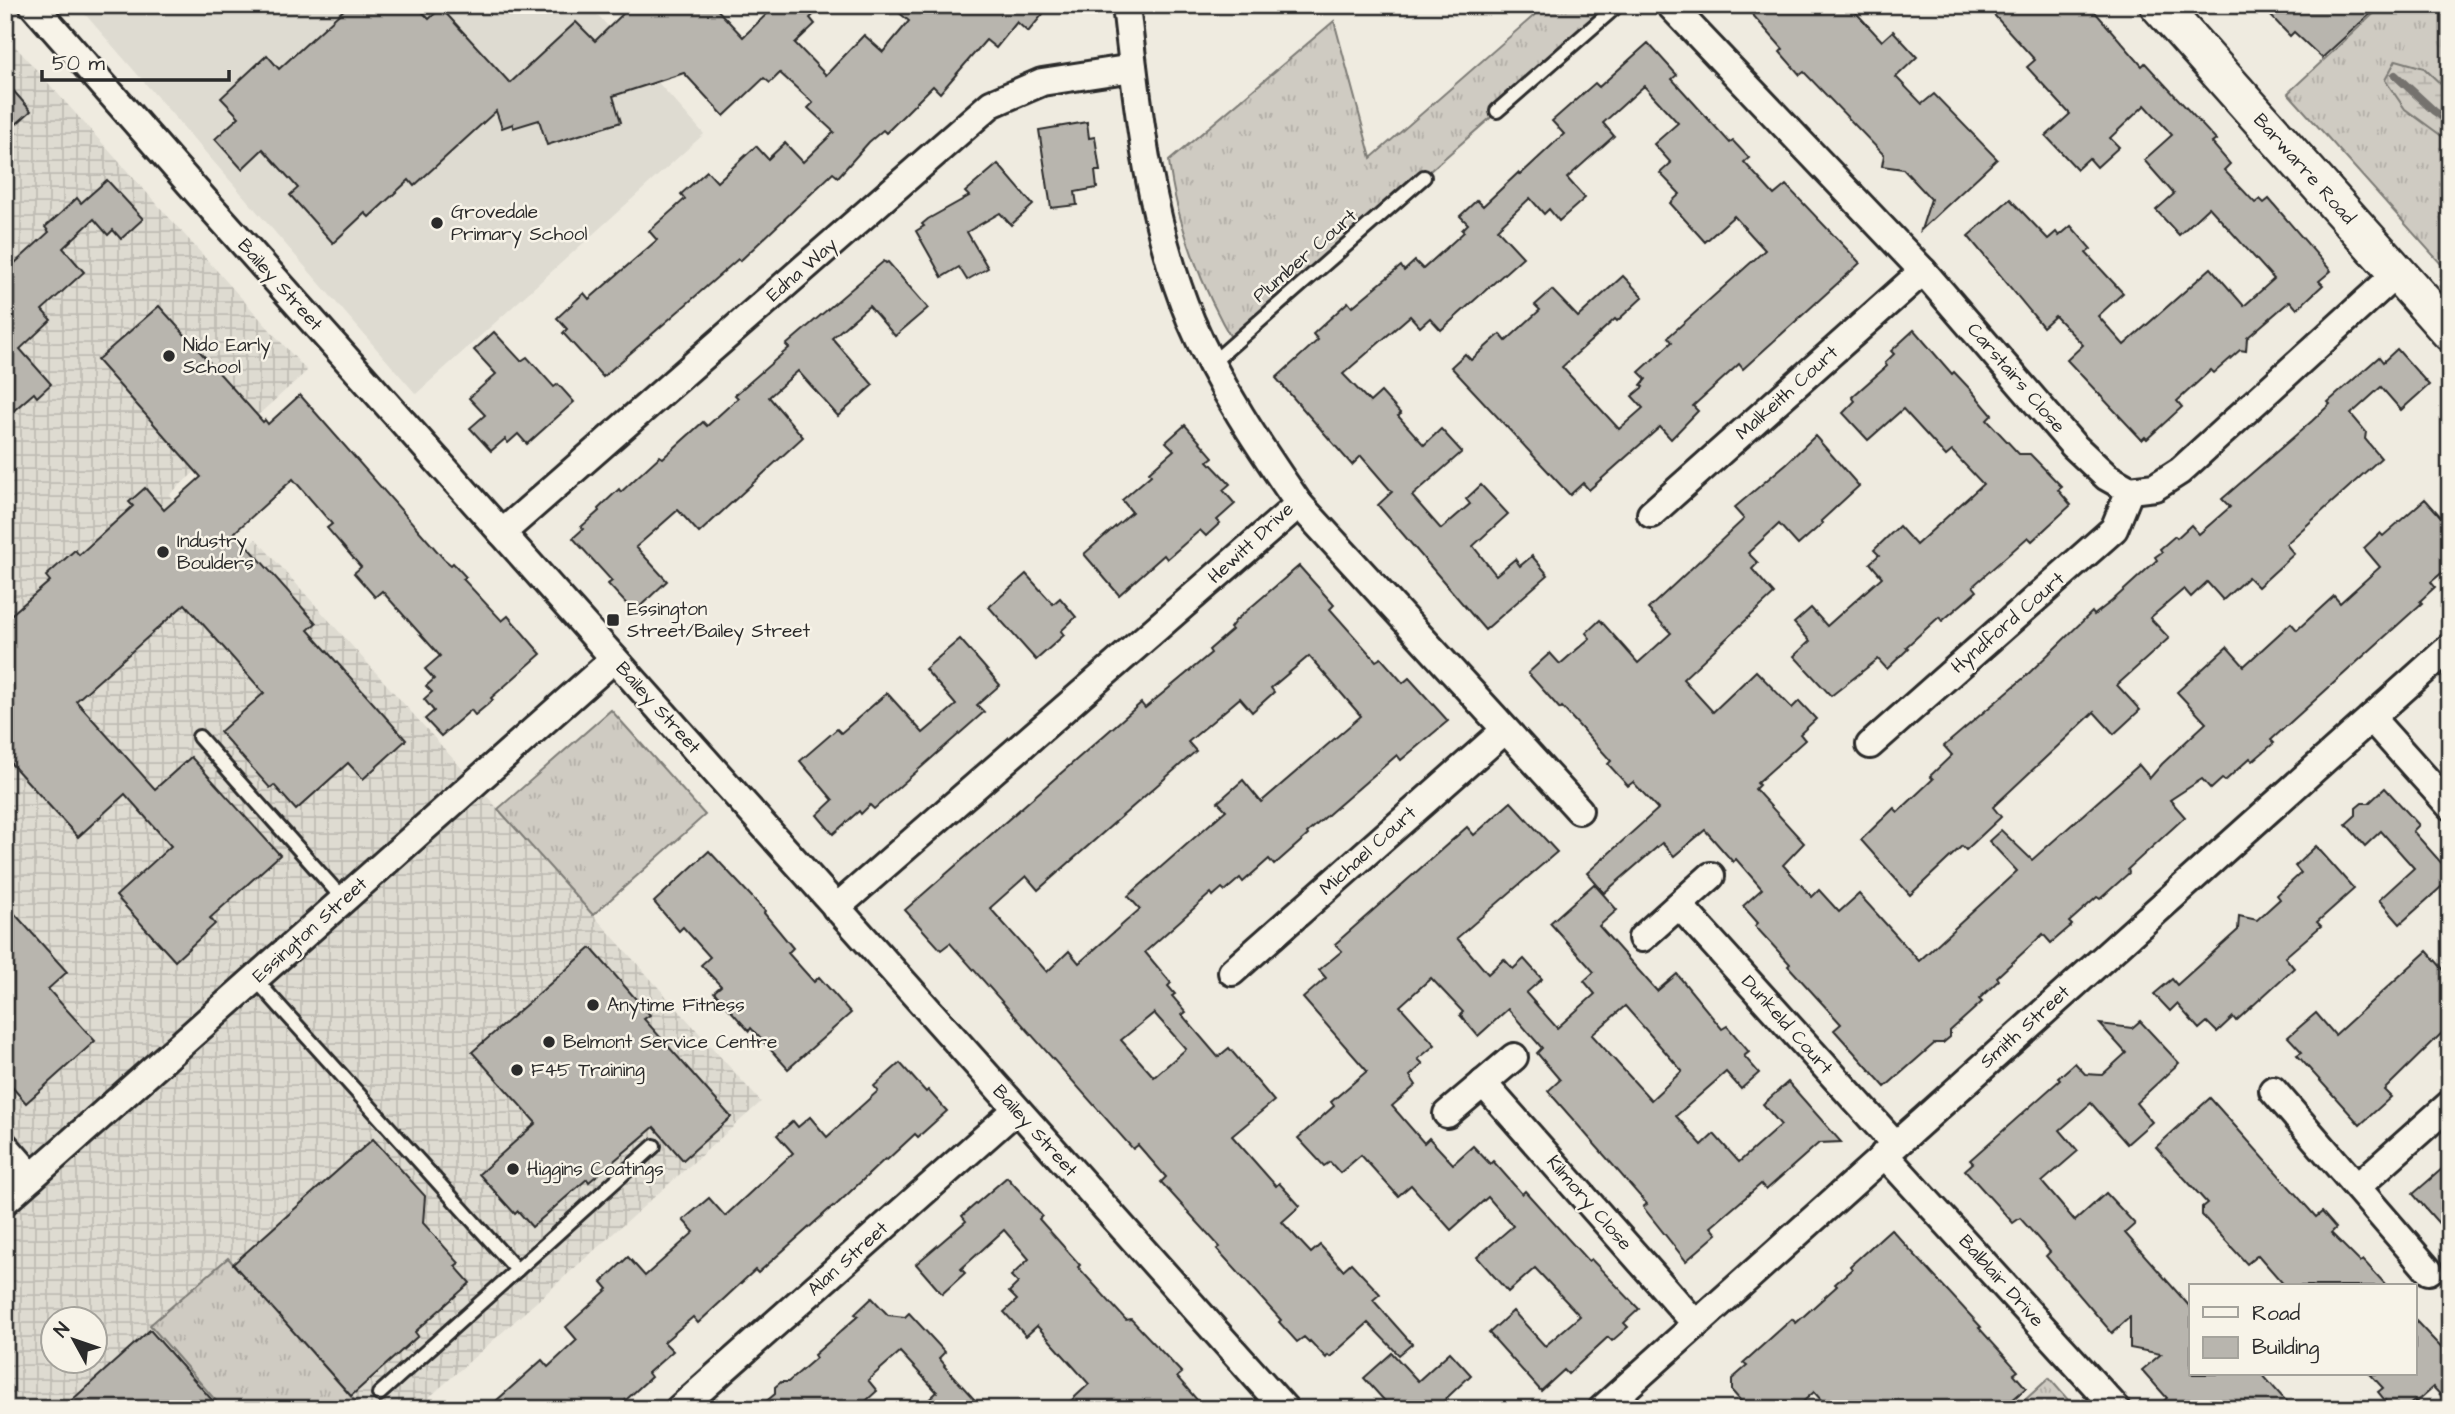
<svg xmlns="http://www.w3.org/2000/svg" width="2455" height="1414" viewBox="0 0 2455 1414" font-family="'Architects Daughter',sans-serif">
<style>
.built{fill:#dedbd1}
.industrial{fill:url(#industrial-grid);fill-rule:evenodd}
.grass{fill:url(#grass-tufts);stroke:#7d7b76;stroke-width:2}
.wetland{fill:url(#wetland-marsh);stroke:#7d7b76;stroke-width:2}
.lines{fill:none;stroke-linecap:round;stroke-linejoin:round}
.stream{stroke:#74726e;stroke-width:8}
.building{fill:#b8b5ae;stroke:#2b2b2b;stroke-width:2;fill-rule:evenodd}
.lane-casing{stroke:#2b2b2b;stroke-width:18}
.street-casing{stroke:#2b2b2b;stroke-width:32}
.secondary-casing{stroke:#2b2b2b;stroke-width:42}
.lane{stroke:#f7f3e8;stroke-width:12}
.street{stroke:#f7f3e8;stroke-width:26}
.secondary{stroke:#f7f3e8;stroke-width:37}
.poi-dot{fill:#2b2b2b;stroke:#f7f3e8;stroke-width:2.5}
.labels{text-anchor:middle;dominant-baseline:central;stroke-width:5;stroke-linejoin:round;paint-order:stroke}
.street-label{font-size:19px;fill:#2b2b2b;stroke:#f7f3e8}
.poi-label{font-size:19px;fill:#2b2b2b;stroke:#f7f3e8;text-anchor:start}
</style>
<defs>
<pattern id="industrial-grid" width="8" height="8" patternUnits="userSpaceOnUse" patternTransform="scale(1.75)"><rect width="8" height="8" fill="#dedbd1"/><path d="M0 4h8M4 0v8" fill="none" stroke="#bfbcb4"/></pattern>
<pattern id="grass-tufts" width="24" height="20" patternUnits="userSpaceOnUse" patternTransform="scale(1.75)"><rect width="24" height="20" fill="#cfcbc2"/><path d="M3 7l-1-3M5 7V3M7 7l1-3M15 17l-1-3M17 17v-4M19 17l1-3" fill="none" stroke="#b2aea7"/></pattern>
<pattern id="wetland-marsh" width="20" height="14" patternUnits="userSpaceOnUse" patternTransform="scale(1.75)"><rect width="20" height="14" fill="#cfcbc2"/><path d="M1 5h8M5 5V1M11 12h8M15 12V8" fill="none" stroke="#b2aea7"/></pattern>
</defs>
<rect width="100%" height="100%" fill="#efebe0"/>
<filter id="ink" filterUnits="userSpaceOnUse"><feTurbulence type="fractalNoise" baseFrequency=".0143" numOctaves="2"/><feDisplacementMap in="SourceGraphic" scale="14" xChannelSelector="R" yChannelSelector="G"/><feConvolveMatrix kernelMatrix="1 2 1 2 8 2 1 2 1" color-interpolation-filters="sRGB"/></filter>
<g filter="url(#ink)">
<polygon class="built" points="77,5 589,5 704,134 416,394"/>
<path class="industrial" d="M5,35l302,336 -138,124 61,67 26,-23 505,563 -345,307h-411zM52,1320h42v42h-42z"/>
<g class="grass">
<path d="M1546,5h73l-385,338c-31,-52 -58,-121 -65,-182l165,-140 37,137z"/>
<polygon points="2383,5 2450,5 2450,274 2288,93"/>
<polygon points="611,710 705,815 593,915 498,809"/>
<polygon points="228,1258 362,1409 223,1409 150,1325"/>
<polygon points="2049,1378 2076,1409 2015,1409"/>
</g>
<polygon class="wetland" points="2396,60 2424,68 2450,93 2450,142 2405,109 2385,80"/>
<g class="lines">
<polyline class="stream" points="2395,75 2434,111 2450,122"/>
</g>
<g class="building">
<polygon points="349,5 416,5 429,19 441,8 510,83 576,22 595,41 632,5 713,5 743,37 776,5 824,5 810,18 815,24 795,43 826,75 864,35 883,52 909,21 890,5 1032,5 1043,14 1028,32 1017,22 996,48 986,40 940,93 933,86 886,133 883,130 869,142 838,177 833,173 740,261 738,259 603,377 563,333 567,329 557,318 584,293 589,299 657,240 649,231 685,199 681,194 707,171 717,182 756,146 768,159 785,143 803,162 834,132 808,108 813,103 780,73 770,83 764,78 724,116 684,73 613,96 621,122 547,145 539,120 513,128 513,124 502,128 496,111 414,186 409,180 369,217 365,213 333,243 290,195 298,188 263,149 242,169 215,139 239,117 221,98 267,55 279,69"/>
<polygon points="1744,5 1849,5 1882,41 1893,31 1917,57 1896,77 1922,104 1934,94 1997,159 1921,230 1931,199 1903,169 1882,166 1884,155 1804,72 1800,75 1780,52 1783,49"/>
<polygon points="1985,5 2089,5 2142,66 2145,63 2216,140 2212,143 2230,164 2224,170 2255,203 2260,199 2264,203 2269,199 2331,271 2319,281 2323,285 2297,309 2290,301 2247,338 2246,351 2240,350 2214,373 2211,370 2177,401 2182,407 2147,439 2145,437 2142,440 2067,360 2083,345 2055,316 2043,327 1968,236 2010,199 2048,239 2056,232 2059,236 2071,226 2091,249 2086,253 2123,293 2098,316 2124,345 2211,268 2244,306 2274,279 2209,207 2179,235 2156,210 2174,194 2144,160 2172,135 2145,105 2110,138 2119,147 2097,167 2089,158 2077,169 2046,136 2070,114 2027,67 2035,60"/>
<polygon points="2283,5 2380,5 2322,58 2294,32 2290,36 2271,16"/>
<polygon points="1648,43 1677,75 1672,79 1730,143 1733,141 1749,158 1744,162 1774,195 1786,185 1860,263 1743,369 1739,364 1693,406 1698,411 1671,439 1660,427 1589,490 1583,483 1570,495 1451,367 1465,354 1471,360 1500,334 1506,341 1540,310 1535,305 1552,290 1578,317 1623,276 1643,297 1617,321 1615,319 1562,367 1619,429 1643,408 1632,396 1643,387 1641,385 1646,379 1639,372 1672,342 1668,337 1765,250 1734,216 1705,242 1670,203 1680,194 1660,173 1671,163 1654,144 1678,123 1644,86 1603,123 1614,136 1567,178 1585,198 1559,221 1549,209 1544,214 1530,198 1497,229 1523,257 1441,330 1430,318 1420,327 1410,316 1343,374 1370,402 1381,392 1401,414 1398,416 1424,445 1441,429 1462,452 1412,496 1441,529 1470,504 1466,499 1481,485 1508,514 1473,546 1496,575 1515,559 1520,566 1532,556 1548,575 1485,630 1378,505 1392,492 1361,456 1352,465 1276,378 1318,340 1313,334 1348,302 1352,307 1401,266 1404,271 1415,261 1423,269 1464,232 1462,230 1468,224 1460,216 1477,200 1483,206 1518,173 1520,175 1564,134 1552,121 1595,83 1599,87"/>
<polygon points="5,81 31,111 5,134"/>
<polygon points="1087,122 1089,138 1095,137 1100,171 1095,171 1097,188 1075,192 1077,205 1051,208 1039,130"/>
<polygon points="998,164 1033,205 1011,225 1000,213 967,232 988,268 967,280 959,267 942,277 916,231 924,226 922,224 928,219 969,196 965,192"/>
<polygon points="107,180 143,219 121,239 113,230 108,235 94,219 63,248 84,272 42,310 51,320 20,349 51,384 37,397 34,393 5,418 5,272 49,232 45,227 61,213 77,198 81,203"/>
<polygon points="884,261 886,263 888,262 928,308 895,336 869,306 832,338 873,385 838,416 798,371 769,397 803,437 699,533 678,510 636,547 667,581 634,612 608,584 612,581 573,538 583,529 581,527 599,511 598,509 619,489 621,492 660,456 663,458 703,422 707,426 738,398 735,395 789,348 786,345"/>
<polygon points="159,306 263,422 265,420 268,424 300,395 444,559 451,565 453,563 466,577 463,579 502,621 508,616 541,654 491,698 493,700 475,715 471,710 441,736 425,719 434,711 424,699 432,692 426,686 434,679 425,669 440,656 382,591 375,597 354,573 361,567 327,528 332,524 293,479 235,532 316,623 308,630 406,740 363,779 348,763 296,810 274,785 270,788 220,732 264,693 185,604 76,701 155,789 191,757 280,855 210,918 215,924 175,961 116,896 171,846 125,794 78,837 5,757 5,620 50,581 46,576 75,550 79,555 133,506 129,502 145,488 164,510 201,477 97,360"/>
<polygon points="1914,330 1952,374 1954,372 1970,389 1992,415 1987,420 2019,454 2030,454 2062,487 2058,490 2071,505 2032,541 2028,537 1973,586 1977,591 1942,621 1939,617 1906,647 1908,649 1887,669 1878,659 1831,696 1794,656 1810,641 1794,623 1811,608 1827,626 1882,577 1870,563 1879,555 1874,550 1899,526 1916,545 1983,484 1952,451 1946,456 1903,409 1868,440 1843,413 1855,401 1852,397 1887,366 1885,363 1894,354 1891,351"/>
<polygon points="494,332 521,361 527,357 554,387 558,384 574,402 527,444 518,434 508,443 505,439 491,451 470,428 485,415 469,398 496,374 474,350"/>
<polygon points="2397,349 2429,385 2401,410 2381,387 2351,414 2366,432 2365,439 2381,458 2286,544 2294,554 2258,587 2248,577 2223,600 2207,582 2191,597 2184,589 2150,618 2169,638 2117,685 2140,710 2114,734 2094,712 1993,807 2001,817 1966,850 1962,846 1910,895 1861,840 1894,808 1898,812 1933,779 1930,776 1952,755 1944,746 2026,676 2092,612 2094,615 2112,601 2157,560 2155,557 2162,552 2160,549 2175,536 2177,538 2191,525 2199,534 2230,507 2222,499 2312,421 2330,404 2328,402 2379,357 2383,362"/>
<polygon points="1185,425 1213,457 1208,461 1230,484 1223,490 1235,504 1217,520 1220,523 1206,536 1200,530 1167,559 1164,555 1119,595 1084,554 1132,512 1122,500 1151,475 1149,472 1174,450 1166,442"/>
<polygon points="1815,436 1859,486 1821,521 1823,523 1798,545 1779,524 1748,553 1758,563 1752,569 1774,594 1683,679 1713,712 1756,671 1792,708 1799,701 1816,719 1800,734 1805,740 1757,783 1759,785 1755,789 1804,843 1783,865 1812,897 1819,890 1839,912 1859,894 1919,961 2017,871 1989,841 2001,830 2032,860 2139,765 2150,778 2162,764 2206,723 2177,692 2227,647 2244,666 2291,623 2297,630 2334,596 2340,603 2380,567 2364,548 2380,533 2383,536 2425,499 2450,527 2450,566 2431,582 2435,587 2420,601 2422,603 2271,740 2274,743 2253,761 2250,758 2225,781 2222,779 2211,789 2202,779 2170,800 2185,817 2128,869 2129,873 2100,899 2097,897 2069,922 2072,925 2051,943 2043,934 1997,977 1999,980 1979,999 1982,1002 1950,1031 1950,1037 1943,1043 1935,1043 1885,1087 1834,1030 1841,1024 1788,966 1790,964 1755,926 1758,923 1743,906 1762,889 1736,859 1733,862 1705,830 1674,856 1662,843 1604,893 1587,873 1658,809 1633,782 1628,786 1608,764 1611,761 1562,707 1560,709 1528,673 1550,653 1560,664 1590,638 1586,633 1600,620 1638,663 1671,633 1648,609 1744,519 1734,508 1787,463"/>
<path d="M1299,566l35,39 -4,4 46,52 5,-3 22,25 6,-5 39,43 -47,39 -4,-5 -90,78 1,2 -34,30 -5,-6 -26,23 -3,-4 -15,13 -3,-3 -9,8 -2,-3 -66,59 26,31 -3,3 7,8 -3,2 14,16 -4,3 36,42 11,-9 45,53 -42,35 44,50 3,-3 21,23 -18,16 29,31 9,-8 23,25 8,-7 29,31 -7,6 39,44 -13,11 -31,-32 -38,34 -2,-2 -2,3 -16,-17 -1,1 -5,-5 -7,5 -18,-20 2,-2 -64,-71 3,-2 -59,-65 5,-5 -28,-32 -5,4 -183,-206 -9,7 -36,-40 236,-207 4,5 66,-55 -2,-3 23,-20 -2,-2 6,-8zM1309,656l52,60 -100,86 -18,-22 -25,22 8,8 -98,86 12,13 -61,54 -10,-12 -22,21 -57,-64 36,-32 12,14 158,-139 -8,-9 52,-44 12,14 22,-20 -3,-4zM1154,1013l32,36 -32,28 -33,-37z"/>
<polygon points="1026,574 1053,604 1060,598 1076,617 1061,631 1064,635 1036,660 989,607"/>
<polygon points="960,639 1000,685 977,705 984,712 874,809 870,805 861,814 859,811 833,834 817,815 833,800 800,761 837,729 841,733 887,693 923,733 956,705 925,669"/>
<polygon points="2385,788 2419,825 2413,831 2444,866 2450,866 2450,879 2400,924 2379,900 2414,868 2381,831 2365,846 2346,824 2356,815 2356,808 2362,803 2369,803"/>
<path d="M1511,802l46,50 -100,86 31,36 16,-15 9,10 11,-10 18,20 -16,14 31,35 38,-34 -11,-13 10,-9 -44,-49 44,-39 23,26 -18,16 58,65 20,-17 45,55 5,-3 22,26 -5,4 15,17 -18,16 -15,-17 -50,44 26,29 12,-11 25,28 42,-37 -18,-21 25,-22 53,60 -22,1 -53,47 -5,-6 -50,43 6,7 -31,27 -43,-54 4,-3 -99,-113 12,-11 -23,-27 5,-5 -34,-39 -30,27 -18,-21 3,-3 -32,-34 -31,28 35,39 -17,14 5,5 -13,12 6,9 -24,21 32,37 5,-5 24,26 20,-18 17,18 3,-3 29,33 3,-3 63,70 3,-2 48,50 -15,14 4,4 -16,14 -4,-4 -40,37 -4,-4 -23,21 -52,-58 24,-22 32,35 35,-30 -45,-48 -27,24 -31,-35 36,-31 -25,-29 -37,33 -40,-45 -13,11 -37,-41 -21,18 -10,-11 -6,4 -26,-28 36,-32 -3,-4 36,-31 -64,-73 23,-20 -7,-8 23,-19 -7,-7 132,-117 7,8zM1625,1006l57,65 -31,29 -59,-65z"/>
<polygon points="2316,846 2354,889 2317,922 2321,926 2285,957 2294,968 2236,1021 2233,1017 2217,1032 2207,1022 2199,1029 2177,1004 2170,1011 2154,994 2172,979 2177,985 2238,930 2239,916 2257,920 2280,899 2277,895 2301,873 2295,866"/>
<polygon points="709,851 765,911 764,913 793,948 788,953 814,982 819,977 851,1013 788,1069 751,1028 749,1031 714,992 721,986 701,965 710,957 683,927 679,931 654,902"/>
<polygon points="5,903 67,972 48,989 95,1041 26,1103 5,1079"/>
<polygon points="591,948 650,1015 644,1019 731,1117 683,1160 654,1127 589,1182 587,1179 532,1227 518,1211 515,1214 479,1174 536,1123 472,1052"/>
<polygon points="2427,951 2450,977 2450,1025 2384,1090 2391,1097 2360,1125 2297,1055 2302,1052 2288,1037 2316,1013 2335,1035"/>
<polygon points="2140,1021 2179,1063 2136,1103 2152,1122 2127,1144 2091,1103 2060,1130 2078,1151 2042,1182 2075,1221 2106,1193 2135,1224 2125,1233 2191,1308 2191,1374 2262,1374 2293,1409 2155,1409 2167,1398 2142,1370 2161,1354 2130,1348 2130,1317 2112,1333 2046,1256 2050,1252 2020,1218 2013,1223 1965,1170 1973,1163 1970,1160 2060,1080 2058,1078 2075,1063 2085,1074 2102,1075 2126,1053 2100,1024 2132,1028"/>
<polygon points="900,1063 926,1092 928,1090 947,1111 918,1137 915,1134 887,1160 885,1159 834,1207 833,1206 758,1273 755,1270 698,1323 693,1317 664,1342 673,1351 648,1373 651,1377 616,1409 487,1409 542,1360 548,1367 577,1340 566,1327 608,1289 602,1282 628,1257 645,1276 694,1232 683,1220 709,1198 725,1216 793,1153 777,1135 793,1121 798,1127 810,1117 827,1137 878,1091 874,1086"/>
<polygon points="2210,1098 2316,1217 2322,1212 2336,1228 2331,1233 2360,1262 2363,1260 2387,1286 2285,1286 2258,1255 2247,1264 2202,1215 2202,1207 2207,1203 2156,1147"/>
<polygon points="373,1139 425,1196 423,1223 459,1263 455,1266 470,1283 415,1332 418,1336 351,1396 233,1264"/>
<polygon points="2450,1162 2450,1236 2413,1194"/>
<polygon points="1007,1177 1042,1216 1039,1219 1080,1265 1078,1267 1126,1320 1131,1319 1182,1373 1177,1377 1205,1409 1062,1409 1089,1384 1037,1326 1026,1336 1004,1312 1017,1300 1009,1292 1018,1283 1011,1276 1029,1259 1004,1230 961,1269 965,1273 942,1294 916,1264 966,1221 962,1216"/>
<polygon points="1891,1229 1981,1327 1979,1328 2018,1371 2014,1374 2026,1388 2002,1409 1829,1409 1814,1392 1795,1409 1748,1409 1732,1391 1732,1379 1747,1366 1743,1363 1792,1319 1796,1323 1837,1286 1835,1284 1852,1269 1850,1266"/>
<polygon points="872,1298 888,1315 905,1317 909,1313 945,1352 939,1358 945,1365 944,1366 983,1409 919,1409 937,1392 900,1352 868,1380 877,1391 857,1409 757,1409 775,1394 775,1387 781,1382 788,1382 816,1358 814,1355 858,1316 855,1314"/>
<polygon points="2415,1320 2450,1357 2450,1405 2433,1387 2415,1403 2415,1400 2405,1409 2392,1409 2378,1392 2383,1388 2370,1374 2415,1374"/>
<polygon points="150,1330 220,1409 62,1409 91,1383"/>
<polygon points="1450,1352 1471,1375 1435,1409 1392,1409 1364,1378 1392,1353 1418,1381"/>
</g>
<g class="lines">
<g class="lane-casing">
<g id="lane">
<polyline points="1497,111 1618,5"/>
<polyline points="1212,363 1424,177"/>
<polyline points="199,737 344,900"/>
<polyline points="255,979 517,1270 379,1394"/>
<polyline points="517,1270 654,1146"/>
</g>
</g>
<g class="street-casing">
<g id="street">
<polyline points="33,5 191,185 1285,1409"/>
<polyline points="1670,5 1923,271 2073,445 2107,477 2130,490 2155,487 2180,471 2397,273"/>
<polyline points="1299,504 1579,810"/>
<polyline points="1651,514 1923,271"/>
<polyline points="502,533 991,104 1042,82 1133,68"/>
<polyline points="2371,718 2450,806"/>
<polyline points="1870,745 2114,529 2130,490"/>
<polyline points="1679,905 1895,1144"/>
<path d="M836,908l463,-404c-40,-58 -80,-117 -108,-183 -42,-101 -53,-208 -65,-316"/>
<polyline points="1642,938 1711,876"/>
<polyline points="1232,972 1504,731"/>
<polyline points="1483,1083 1695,1323"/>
<polyline points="2273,1090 2429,1271"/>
<polyline points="1447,1114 1514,1057"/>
<polyline points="5,1146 32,1177"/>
<polyline points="1884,1154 2117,1409"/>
<polyline points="2357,1187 2450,1104"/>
<polyline points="5,1201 614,659"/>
<polyline points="679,1409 1016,1110"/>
<polyline points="1602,1409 2450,647"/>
</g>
</g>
<g class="secondary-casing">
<polyline id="secondary" points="2159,5 2450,332"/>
</g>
<use href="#lane" class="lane"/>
<use href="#street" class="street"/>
<use href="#secondary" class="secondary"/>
</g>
</g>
<g class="poi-dot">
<circle cx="437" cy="223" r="7"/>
<circle cx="169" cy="356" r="7"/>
<circle cx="163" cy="552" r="7"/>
<rect x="606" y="613" width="14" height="14" rx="3.5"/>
<circle cx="593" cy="1005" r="7"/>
<circle cx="549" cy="1042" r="7"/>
<circle cx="517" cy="1070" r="7"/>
<circle cx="513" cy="1169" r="7"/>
</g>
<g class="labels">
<g class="street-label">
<text transform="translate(2304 169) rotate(48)">Barwarre Road</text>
<text transform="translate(1305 256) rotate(-41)">Plumber Court</text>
<text transform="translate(802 270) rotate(-41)">Edna Way</text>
<text transform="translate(280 285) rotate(48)">Bailey Street</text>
<text transform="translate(2016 378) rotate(49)">Carstairs Close</text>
<text transform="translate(1787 393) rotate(-42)">Malkeith Court</text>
<text transform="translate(1251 543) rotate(-43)">Hewitt Drive</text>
<text transform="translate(2008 623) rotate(-41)">Hyndford Court</text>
<text transform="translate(658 708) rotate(48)">Bailey Street</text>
<text transform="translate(1368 851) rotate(-42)">Michael Court</text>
<text transform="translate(310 930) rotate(-42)">Essington Street</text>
<text transform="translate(1787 1025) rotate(48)">Dunkeld Court</text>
<text transform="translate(2025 1027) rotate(-42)">Smith Street</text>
<text transform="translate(1035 1131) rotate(48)">Bailey Street</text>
<text transform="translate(1589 1203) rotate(49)">Kilmory Close</text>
<text transform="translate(848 1259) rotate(-42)">Alan Street</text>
<text transform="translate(2001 1281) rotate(48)">Balblair Drive</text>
</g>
<g class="poi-label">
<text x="451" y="212">Grovedale<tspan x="451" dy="22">Primary School</tspan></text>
<text x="183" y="345">Nido Early<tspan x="183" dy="22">School</tspan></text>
<text x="177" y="541">Industry<tspan x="177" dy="22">Boulders</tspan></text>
<text x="627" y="609">Essington<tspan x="627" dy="22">Street/Bailey Street</tspan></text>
<text x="607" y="1005">Anytime Fitness</text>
<text x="563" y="1042">Belmont Service Centre</text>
<text x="531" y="1070">F45 Training</text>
<text x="527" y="1169">Higgins Coatings</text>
</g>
</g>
<rect width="2455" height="1414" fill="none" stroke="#f7f3e8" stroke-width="28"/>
<rect x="14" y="14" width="2427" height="1386" fill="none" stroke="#2b2b2b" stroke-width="2.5" filter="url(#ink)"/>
<rect x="2189" y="1284" width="228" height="91" fill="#f7f3e8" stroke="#a5a39c" stroke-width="2"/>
<rect x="2203" y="1307" width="35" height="10" fill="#f7f3e8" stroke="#a5a39c" stroke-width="2"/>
<text x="2252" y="1320" font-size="21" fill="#2b2b2b">Road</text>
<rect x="2203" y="1337" width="35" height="21" fill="#b8b5ae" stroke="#a5a39c" stroke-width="2"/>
<text x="2252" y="1354" font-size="21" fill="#2b2b2b">Building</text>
<g transform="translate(74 1340) rotate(310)"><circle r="33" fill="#f7f3e8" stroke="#a5a39c" stroke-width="2"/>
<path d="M0-5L12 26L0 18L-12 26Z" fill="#2b2b2b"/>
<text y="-10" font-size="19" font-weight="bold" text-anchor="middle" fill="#2b2b2b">N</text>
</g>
<path d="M42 70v10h187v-10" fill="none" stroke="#2b2b2b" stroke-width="3.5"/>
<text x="52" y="70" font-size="21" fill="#2b2b2b" stroke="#f7f3e8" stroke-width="5" paint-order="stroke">50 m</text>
</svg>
